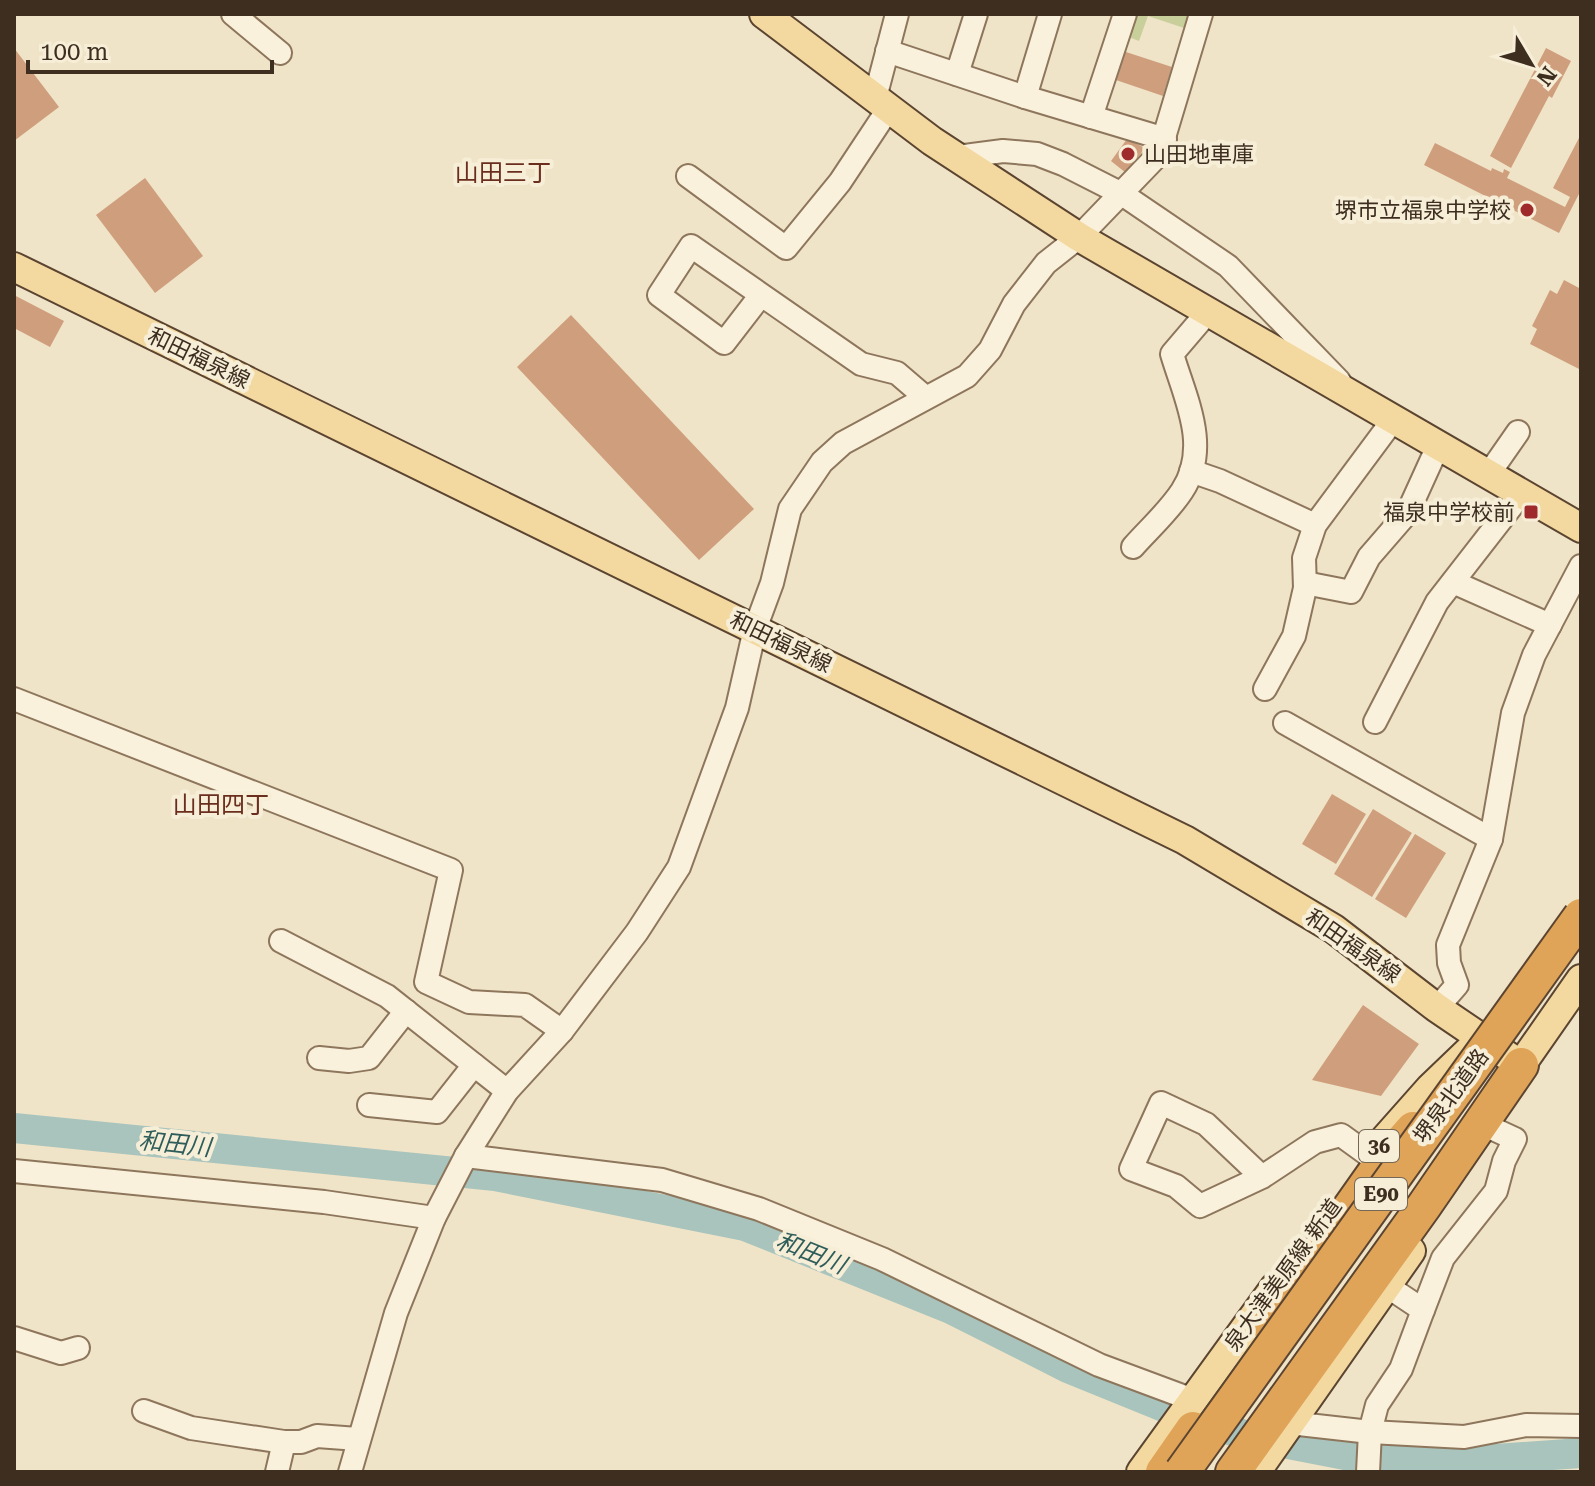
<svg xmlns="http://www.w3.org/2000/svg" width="1595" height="1486" viewBox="0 0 1595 1486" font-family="'Roboto Serif','Noto Sans JP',serif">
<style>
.green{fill:#c9cf9b}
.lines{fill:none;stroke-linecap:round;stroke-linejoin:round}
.river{stroke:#a9c4bc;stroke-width:30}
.building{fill:#cf9f7d}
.minor-casing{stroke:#8d765c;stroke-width:26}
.major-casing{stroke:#5b4430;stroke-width:32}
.highway-casing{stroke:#5b4430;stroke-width:38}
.minor{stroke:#faf1dc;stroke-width:22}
.major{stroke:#f3d9a0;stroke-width:28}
.highway{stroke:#e0a458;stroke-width:34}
.highway-bridge-casing{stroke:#5b4430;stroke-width:38;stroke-linecap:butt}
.highway-bridge{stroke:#e0a458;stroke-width:34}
.poi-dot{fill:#9e2a2b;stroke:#f7eed8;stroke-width:3}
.labels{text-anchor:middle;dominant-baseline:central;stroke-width:8;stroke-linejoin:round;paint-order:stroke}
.shield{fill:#f7eed8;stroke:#756857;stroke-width:2}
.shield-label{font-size:20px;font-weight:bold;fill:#3d2e20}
.poi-label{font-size:22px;fill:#3d2e20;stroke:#f7eed8;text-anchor:end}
.street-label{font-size:22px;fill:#3d2e20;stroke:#f7eed8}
.neighbourhood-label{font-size:24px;fill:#6b2e1e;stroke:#f7eed8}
.water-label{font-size:24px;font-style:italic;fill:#2f5d5a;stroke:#f7eed8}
</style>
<rect width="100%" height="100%" fill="#f0e4c8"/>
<polygon class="green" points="1134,14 1182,14 1191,17 1187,29 1148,16 1139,41 1126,36"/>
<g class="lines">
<polyline class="river" points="14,1128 495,1176 745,1226 951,1309 1068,1368 1164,1407 1247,1436 1345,1455 1439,1463 1581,1453"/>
</g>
<g class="building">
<polygon points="14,48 59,107 14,141"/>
<polygon points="1546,48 1571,61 1552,98 1549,96 1511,168 1490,156"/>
<polygon points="1123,51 1172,67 1163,96 1113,79"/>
<polygon points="1581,134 1581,190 1559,233 1424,165 1435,143 1491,171 1492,168 1503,173 1504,169 1510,172 1507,178 1565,207 1570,197 1553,188"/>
<polygon points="1127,139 1145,148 1126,173 1111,161"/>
<polygon points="145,178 203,256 155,293 96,215"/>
<polygon points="1564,280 1581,289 1581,370 1530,344 1537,329 1532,326 1550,290 1557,294"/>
<polygon points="14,295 64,321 50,347 14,328"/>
<polygon points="571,315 754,509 699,560 517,367"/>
<polygon points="1332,794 1366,814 1336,864 1302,844"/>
<polygon points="1373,809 1412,833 1372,897 1334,874"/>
<polygon points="1415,834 1446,853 1406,918 1375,899"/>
<polygon points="1363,1005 1419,1044 1381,1096 1312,1080"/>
</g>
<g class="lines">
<g class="minor-casing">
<g id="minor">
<polyline points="233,14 280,53"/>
<polyline points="887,51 1025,97 1165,139"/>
<polyline points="957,74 976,14"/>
<polyline points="1025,97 1050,14"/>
<polyline points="875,98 897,14"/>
<polyline points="1091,117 1125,14"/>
<polyline points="957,157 1003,151 1037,154 1063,164 1122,194 1228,266 1339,381"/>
<polyline points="688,176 786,248 840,182 889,108"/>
<polyline points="761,295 724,343 659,295 691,246 861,364 897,373 925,397"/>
<polyline points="1191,471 1220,481 1315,525"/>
<polyline points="1488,475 1518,432"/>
<path d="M1133,547c16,-18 36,-36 49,-56 29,-44 3,-93 -10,-137l35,-41"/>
<polyline points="1453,582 1550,625"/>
<polyline points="1305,583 1351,592 1369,557 1408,512 1438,446"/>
<polyline points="1265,689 1294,636 1305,588 1304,558 1315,525 1393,420"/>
<polyline points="14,699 451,870 426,982 469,1002 525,1005 562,1031"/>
<polyline points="1375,722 1437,602 1521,494"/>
<polyline points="1285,723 1491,839"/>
<polyline points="281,941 387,996 507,1091"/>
<polyline points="1437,1008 1457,985 1449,963 1448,945 1491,839 1513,713 1534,655 1581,566"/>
<polyline points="319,1058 349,1061 369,1058 406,1011"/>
<polyline points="369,1105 437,1112 474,1065"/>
<polyline points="466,1156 662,1180 759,1209 882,1259 1099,1365 1193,1400"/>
<polyline points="14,1171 324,1202 434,1218"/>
<polyline points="1262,1177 1206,1124 1161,1103 1131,1169 1176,1186 1200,1206 1262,1177 1315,1142 1341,1135 1370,1156"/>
<polyline points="1423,1310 1443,1258 1496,1191 1504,1161 1515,1139 1489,1127"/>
<polyline points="14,1338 61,1353 78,1348"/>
<polyline points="144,1411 191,1428 284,1442 301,1442 317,1436 358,1439"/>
<polyline points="1290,1423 1370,1432 1464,1437 1526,1425 1581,1426"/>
<polyline points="277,1472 284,1442"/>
<polyline points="350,1472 396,1313 434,1218 466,1156 507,1091 562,1031 637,932 679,867 737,708 755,629 772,583 790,509 822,462 843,443 967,376 990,350 1014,304 1046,263 1079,237 1159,154 1201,14"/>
<polyline points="1368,1472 1370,1432 1377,1405 1401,1369 1423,1310 1387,1286"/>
</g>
</g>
<g class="major-casing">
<g id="major">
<polyline points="764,14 932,141 1079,237 1581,528"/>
<polyline points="14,267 1185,840 1334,929 1437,1008 1521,1065"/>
<polyline points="1512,1081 1521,1065 1581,979"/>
<polyline points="1383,1141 1430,1088 1479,1041"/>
<polyline points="1141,1472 1275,1287"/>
<polyline points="1256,1472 1411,1251"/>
</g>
</g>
<g class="highway-casing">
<g id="highway">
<polyline points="1268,1324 1376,1171 1413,1129"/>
<polyline points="1163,1472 1193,1429"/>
<polyline points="1233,1472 1424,1206 1521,1065"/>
</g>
</g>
<use href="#minor" class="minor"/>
<use href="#major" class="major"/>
<use href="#highway" class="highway"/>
<g class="highway-bridge-casing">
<polyline id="highway-bridge" points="1182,1472 1581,916"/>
</g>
<use href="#highway-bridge" class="highway-bridge"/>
</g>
<g class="poi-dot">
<circle cx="1128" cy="154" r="8"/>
<circle cx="1527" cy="210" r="8"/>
<rect x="1523" y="504" width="16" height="16" rx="4"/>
</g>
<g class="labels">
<g class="shield">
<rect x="1359" y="1130" width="40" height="32" rx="6"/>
<rect x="1355" y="1178" width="52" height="32" rx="6"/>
</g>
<g class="shield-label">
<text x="1379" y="1146">36</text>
<text x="1381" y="1194">E90</text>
</g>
<g class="poi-label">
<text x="1144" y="154" text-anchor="start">山田地車庫</text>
<text x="1511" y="210">堺市立福泉中学校</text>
<text x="1515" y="512">福泉中学校前</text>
</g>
<g class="street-label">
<text transform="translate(199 358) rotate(26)">和田福泉線</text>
<text transform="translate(781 642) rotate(26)">和田福泉線</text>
<text transform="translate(1353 946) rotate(35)">和田福泉線</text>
<text transform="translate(1451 1096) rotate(-54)">堺泉北道路</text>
<text transform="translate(1283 1275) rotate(-54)">泉大津美原線 新道</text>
</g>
<g class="neighbourhood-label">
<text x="503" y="173">山田三丁</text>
<text x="221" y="805">山田四丁</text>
</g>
<g class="water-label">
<text transform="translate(175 1144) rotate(6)">和田川</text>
<text transform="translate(811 1253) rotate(22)">和田川</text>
</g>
</g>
<rect width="1595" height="1486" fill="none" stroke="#3d2e20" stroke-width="32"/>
<g transform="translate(1531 64) rotate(128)" stroke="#f7eed8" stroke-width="6" paint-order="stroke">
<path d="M0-6L14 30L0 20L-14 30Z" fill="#3d2e20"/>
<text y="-12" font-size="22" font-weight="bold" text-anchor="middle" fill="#3d2e20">N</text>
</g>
<path d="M28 60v12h244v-12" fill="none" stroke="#3d2e20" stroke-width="4"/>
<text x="40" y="60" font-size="24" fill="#3d2e20" stroke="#f7eed8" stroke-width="6" paint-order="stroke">100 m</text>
</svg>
